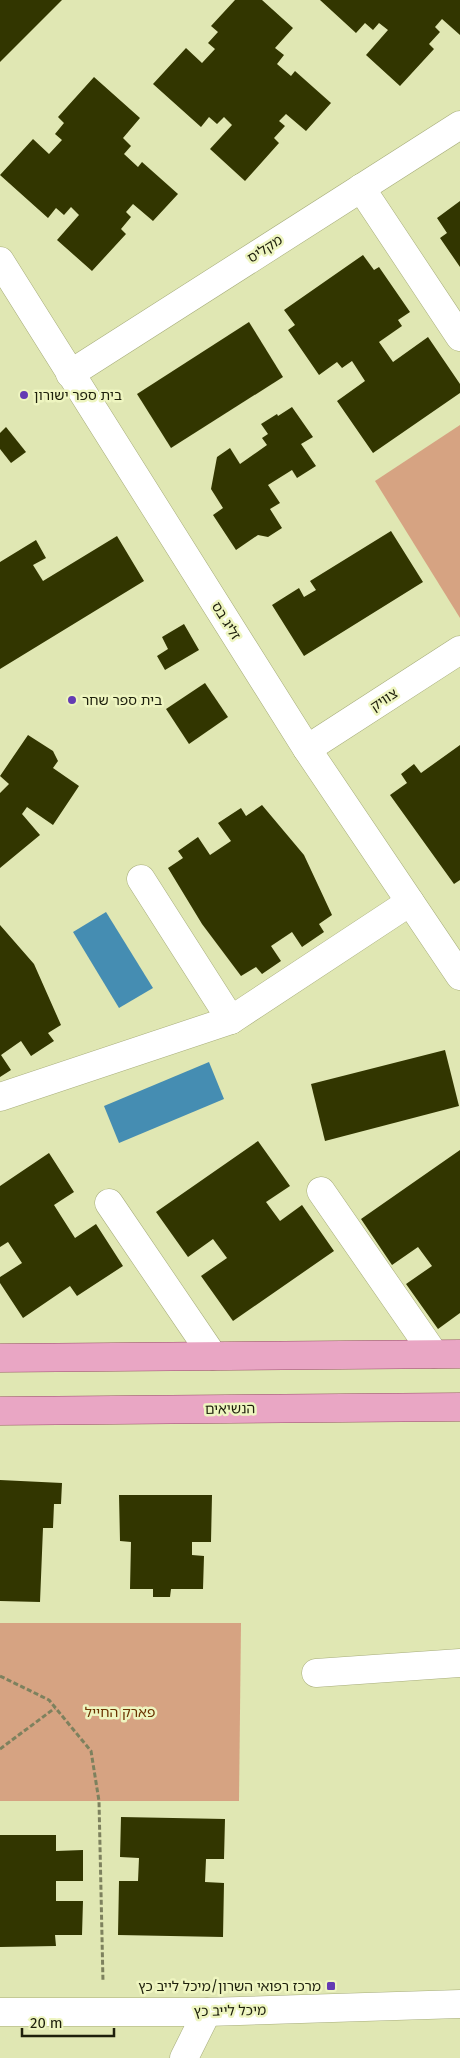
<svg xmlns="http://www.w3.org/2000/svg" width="460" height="2058" viewBox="0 0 460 2058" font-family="'Fira Sans','Noto Sans Hebrew',sans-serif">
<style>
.green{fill:#d6a382}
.water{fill:#458db2}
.building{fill:#323600}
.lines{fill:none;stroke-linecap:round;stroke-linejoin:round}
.minor-casing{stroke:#a7ad7b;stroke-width:29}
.major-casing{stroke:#985069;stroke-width:29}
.path{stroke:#7d815e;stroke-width:3;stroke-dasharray:5 2.5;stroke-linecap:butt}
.minor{stroke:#fff;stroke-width:28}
.major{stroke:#e9a6c4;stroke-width:28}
.poi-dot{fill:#643bb3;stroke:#eef5c0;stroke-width:2}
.labels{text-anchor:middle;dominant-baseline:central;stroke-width:5;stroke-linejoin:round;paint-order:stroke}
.street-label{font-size:14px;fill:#1d1f0b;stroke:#eef5c0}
.poi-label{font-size:14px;fill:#1d1f0b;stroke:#eef5c0;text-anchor:start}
.park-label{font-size:14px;fill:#6b3301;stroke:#eef5c0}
</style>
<rect width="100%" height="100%" fill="#e0e7b3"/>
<g class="green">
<polygon points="460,425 460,618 375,481"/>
<polygon points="0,1623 241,1623 239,1801 0,1801"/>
</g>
<g class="water">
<polygon points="106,912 153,988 119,1008 73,932"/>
<polygon points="209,1062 224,1099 119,1143 104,1106"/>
</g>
<g class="building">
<polygon points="0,0 62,0 0,62"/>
<polygon points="235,0 262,0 293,28 275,48 284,55 277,64 291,76 295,71 331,103 306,131 286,114 279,121 285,126 274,138 279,143 245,181 210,149 232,125 224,117 217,124 209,117 201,127 153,84 186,48 202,63 215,49 208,43 218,32 211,26"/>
<polygon points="320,0 460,0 460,35 442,19 435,27 440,32 429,44 434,49 400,86 366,55 388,30 379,23 373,30 365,23 356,33"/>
<polygon points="94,77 140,118 123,138 131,146 124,154 138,167 142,162 178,194 153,221 133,204 126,212 131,217 121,229 126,234 92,271 57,240 79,215 71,207 64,215 56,208 48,218 0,175 33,139 49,154 62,140 55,134 64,123 58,117"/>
<polygon points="460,201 460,267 440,238 447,233 437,218"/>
<polygon points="363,255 374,270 379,267 410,312 398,320 402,326 379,342 393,362 428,337 460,384 460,393 373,453 337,401 365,381 352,361 342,368 337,362 319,375 288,330 295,325 284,310"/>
<polygon points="249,322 283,377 171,448 137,394"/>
<polygon points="292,407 313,437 301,444 316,466 297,478 292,470 268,485 280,503 270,509 282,528 268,537 258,535 236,550 213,515 223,508 211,489 217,457 230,448 240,464 267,445 262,438 268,434 261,424 277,414 278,416"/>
<polygon points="6,427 26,452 11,463 0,449 0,433"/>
<polygon points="391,531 423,582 304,656 272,605 299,588 304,597 316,590 310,581"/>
<polygon points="117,536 144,581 0,669 0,562 36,540 46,558 33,565 43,581"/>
<polygon points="184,624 199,650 165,670 157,656 168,649 162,637"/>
<polygon points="205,683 228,717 189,744 166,709"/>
<polygon points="28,735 53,751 58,761 53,768 79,786 53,825 27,807 22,814 40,835 0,868 0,793 9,784 0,776"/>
<polygon points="460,745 460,880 454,884 390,795 407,783 401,774 414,764 421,773"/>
<polygon points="262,805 304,855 332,915 319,924 324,932 302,947 292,932 271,946 281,961 262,974 256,967 241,976 202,924 168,868 183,858 178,851 198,837 210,855 231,841 218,823 241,808 246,816"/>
<polygon points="0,925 34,964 61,1025 48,1033 54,1041 31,1056 21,1041 1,1055 11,1070 0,1077"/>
<polygon points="445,1050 459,1106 325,1141 311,1084"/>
<polygon points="258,1141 290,1186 266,1202 280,1221 302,1205 334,1251 233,1321 201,1276 227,1258 213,1239 188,1257 156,1212"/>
<polygon points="460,1150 460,1313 438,1329 406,1284 432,1266 418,1247 392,1265 361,1219"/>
<polygon points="49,1153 74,1192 54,1205 75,1238 96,1224 123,1266 77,1296 70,1286 23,1318 0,1283 0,1277 22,1263 8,1242 0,1247 0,1186"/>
<polygon points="0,1480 62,1483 61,1504 54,1504 53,1528 43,1528 40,1602 0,1601"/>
<polygon points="119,1495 212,1495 211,1542 192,1542 192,1555 204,1556 203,1589 171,1589 170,1597 153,1597 153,1589 130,1589 131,1542 120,1541"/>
<polygon points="121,1817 225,1819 224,1859 206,1859 205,1882 224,1883 223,1937 118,1935 119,1881 138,1881 139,1858 120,1857"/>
<polygon points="0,1835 56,1835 56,1851 83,1850 83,1881 56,1881 56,1901 83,1901 82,1935 55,1935 56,1946 0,1947"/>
</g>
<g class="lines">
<g class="minor-casing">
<g id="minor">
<polyline points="361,188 460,337"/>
<polyline points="0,261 307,749 460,976"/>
<polyline points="70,374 460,125"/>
<polyline points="307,749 460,650"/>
<polyline points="141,879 231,1020"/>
<polyline points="0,1097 231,1020 410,902"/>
<polyline points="321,1191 434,1354"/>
<polyline points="109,1203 213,1356"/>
<polyline points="316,1673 460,1663"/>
<polyline points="0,2012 207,2012 460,2004"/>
<polyline points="184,2058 207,2012"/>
</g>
</g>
<g class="major-casing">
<g id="major">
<polyline points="0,1358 460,1354"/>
<polyline points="0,1411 460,1407"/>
</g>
</g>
<g class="path">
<polyline points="0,1676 49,1700 91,1751 99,1801 103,1982"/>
<polyline points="0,1749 55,1708"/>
</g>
<use href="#minor" class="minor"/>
<use href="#major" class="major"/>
</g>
<g class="poi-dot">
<circle cx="24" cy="395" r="5"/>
<circle cx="72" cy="700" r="5"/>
<rect x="326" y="1981" width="10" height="10" rx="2.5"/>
</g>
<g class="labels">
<g class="street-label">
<text transform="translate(265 249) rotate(-33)">מקליס</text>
<text transform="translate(226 621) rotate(58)">זליג בס</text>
<text transform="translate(384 700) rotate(-33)">צוויק</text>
<text transform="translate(230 1409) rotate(-1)">הנשיאים</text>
<text transform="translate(230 2011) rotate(-1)">מיכל לייב כץ</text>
</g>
<g class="poi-label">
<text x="34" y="395">בית ספר ישורון</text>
<text x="82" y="700">בית ספר שחר</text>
<text x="321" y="1986" text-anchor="end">מרכז רפואי השרון/מיכל לייב כץ</text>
</g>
<g class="park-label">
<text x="120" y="1712">פארק החייל</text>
</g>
</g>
<path d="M22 2028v8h92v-8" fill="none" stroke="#1d1f0b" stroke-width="2.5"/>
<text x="30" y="2028" font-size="15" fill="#1d1f0b" stroke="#eef5c0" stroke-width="4" paint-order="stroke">20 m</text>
</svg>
